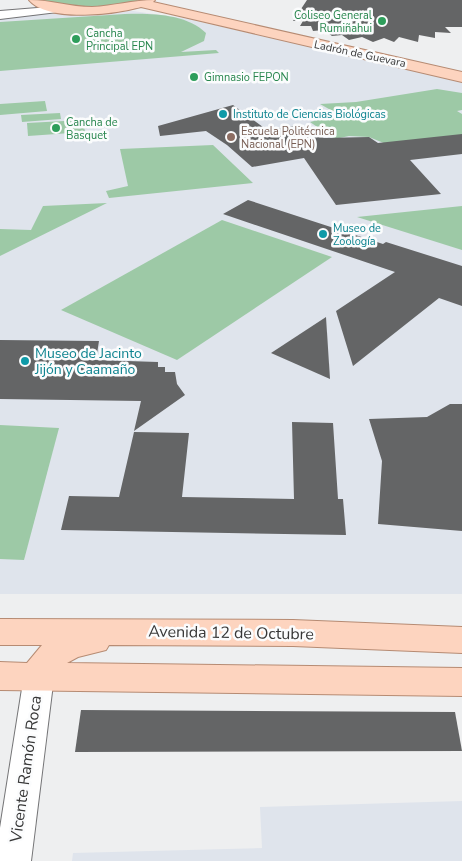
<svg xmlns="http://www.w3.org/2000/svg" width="462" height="861" viewBox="0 0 462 861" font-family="'Nunito Sans',sans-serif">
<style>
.built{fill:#dfe4ec}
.green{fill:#9dc9a6}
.building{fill:#646566}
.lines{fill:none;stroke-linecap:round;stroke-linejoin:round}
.minor-casing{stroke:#747476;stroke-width:2}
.major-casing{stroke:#b68b73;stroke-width:2}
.minor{fill:#fff;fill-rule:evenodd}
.major{fill:#fdd4bf;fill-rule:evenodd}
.leisure-dot{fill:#2e9e5b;stroke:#fbfcfd;stroke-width:2}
.culture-dot{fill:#0f9aa8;stroke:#fbfcfd;stroke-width:2}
.education-dot{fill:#8d6e63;stroke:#fbfcfd;stroke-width:2}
.labels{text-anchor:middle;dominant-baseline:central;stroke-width:5;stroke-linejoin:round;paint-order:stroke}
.far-leisure-label{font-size:11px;fill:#27864d;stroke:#fbfcfd;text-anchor:start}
.far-street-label{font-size:11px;fill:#373737;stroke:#fbfcfd}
.far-culture-label{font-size:11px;fill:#0d838f;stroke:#fbfcfd;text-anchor:start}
.far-education-label{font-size:11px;fill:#785e54;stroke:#fbfcfd;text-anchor:start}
.culture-label{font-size:14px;fill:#0d838f;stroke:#fbfcfd;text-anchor:start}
.near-street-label{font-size:16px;fill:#373737;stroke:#fbfcfd}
</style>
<rect width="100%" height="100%" fill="#eeeff0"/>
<g class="built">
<polygon points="133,11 182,18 462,81 462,594 0,594 0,18 26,15"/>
<polygon points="462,801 462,861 72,861 73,853 262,848 260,807"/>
</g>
<g class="green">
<path d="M41,0h98c-23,12 -74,11 -98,0z"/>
<path d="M125,14c26,-1 62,0 81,19l-2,8 -23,11 35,-2 3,3 -219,18v-49z"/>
<polygon points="437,89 462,93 462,110 457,111 462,114 462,135 391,146 369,137 349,136 335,139 310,122 334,116 336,113 320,104 356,102"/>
<polygon points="45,101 47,111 0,115 0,104"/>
<polygon points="60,113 61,119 22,122 21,115"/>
<polygon points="83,120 85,132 28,136 27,123"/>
<polygon points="213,145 253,183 109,198 106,191 128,186 120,149"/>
<polygon points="107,203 0,256 0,229 31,230 43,206"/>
<polygon points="462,206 462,250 357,217"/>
<polygon points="222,220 332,257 177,360 61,310"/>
<polygon points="0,425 59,428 24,560 0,559"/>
</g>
<g class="building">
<polygon points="307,0 462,0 462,27 445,27 451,33 435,32 435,38 419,35 418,42 399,37 394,42 384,38 373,42 362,37 349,40 342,35 332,36 324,30 313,31 311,26 300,26 303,21 293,21"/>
<polygon points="233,105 267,130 301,125 324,138 369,137 378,143 462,134 462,154 410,160 441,194 336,205 304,158 252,167 227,145 206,131 160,136 158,126"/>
<polygon points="248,200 383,244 386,242 462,266 462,306 439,298 353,366 336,311 395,272 223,214"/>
<polygon points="326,317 330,379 271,353"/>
<polygon points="0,340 99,341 96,360 158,362 158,367 165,367 165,372 175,372 177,384 185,395 134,431 141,401 0,399"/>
<polygon points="450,404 462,404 462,531 378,524 382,461 369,419 427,417"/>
<polygon points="292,422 333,423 338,499 343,499 346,535 61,530 69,496 119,497 134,432 189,433 182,497 294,499"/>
<polygon points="81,710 455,712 462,751 75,752"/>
</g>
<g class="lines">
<g class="minor-casing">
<g id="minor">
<polygon points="62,6 68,9 66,11 0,19 0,11"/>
<polygon points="39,664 50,668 54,676 31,861 0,861 0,828 24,676 28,668"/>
</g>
</g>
<g class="major-casing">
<g id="major">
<path d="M29,0c22,0 41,7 63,7 21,-1 41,-7 63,-7l-2,2 309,70v10l-321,-75c-25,7 -93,16 -112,-7z"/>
<polygon points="0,619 293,620 462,627 462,653 293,646 109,645 106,650 78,657 67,663 462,668 462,696 0,690 0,662 27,663 42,645 0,645"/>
</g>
</g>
<use href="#minor" class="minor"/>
<use href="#major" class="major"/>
</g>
<g class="leisure-dot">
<circle cx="382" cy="21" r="5"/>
<circle cx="76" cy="39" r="5"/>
<circle cx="194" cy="77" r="5"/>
<circle cx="56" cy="128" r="5"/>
</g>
<g class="culture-dot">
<circle cx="223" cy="114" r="5"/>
<circle cx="323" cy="234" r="5"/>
<circle cx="25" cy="361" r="5"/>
</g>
<circle class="education-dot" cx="231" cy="137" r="5"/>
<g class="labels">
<g class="far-leisure-label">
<text x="372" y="15" text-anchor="end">Coliseo General<tspan x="372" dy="13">Rumiñahui</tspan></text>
<text x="86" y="33">Cancha<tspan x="86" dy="13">Principal EPN</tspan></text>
<text x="204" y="77">Gimnasio FEPON</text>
<text x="66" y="122">Cancha de<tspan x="66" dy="13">Basquet</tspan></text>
</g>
<g class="far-street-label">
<text transform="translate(360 54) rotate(12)">Ladrón de Guevara</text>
</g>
<g class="far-culture-label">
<text x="233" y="114">Instituto de Ciencias Biológicas</text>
<text x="333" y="228">Museo de<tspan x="333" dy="13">Zoología</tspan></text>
</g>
<g class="far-education-label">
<text x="241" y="131">Escuela Politécnica<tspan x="241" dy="13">Nacional (EPN)</tspan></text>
</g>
<g class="culture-label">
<text x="35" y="353">Museo de Jacinto<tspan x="35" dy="16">Jijón y Caamaño</tspan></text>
</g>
<g class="near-street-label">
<text transform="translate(231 633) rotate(1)">Avenida 12 de Octubre</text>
<text transform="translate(26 769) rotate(-82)">Vicente Ramón Roca</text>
</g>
</g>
</svg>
